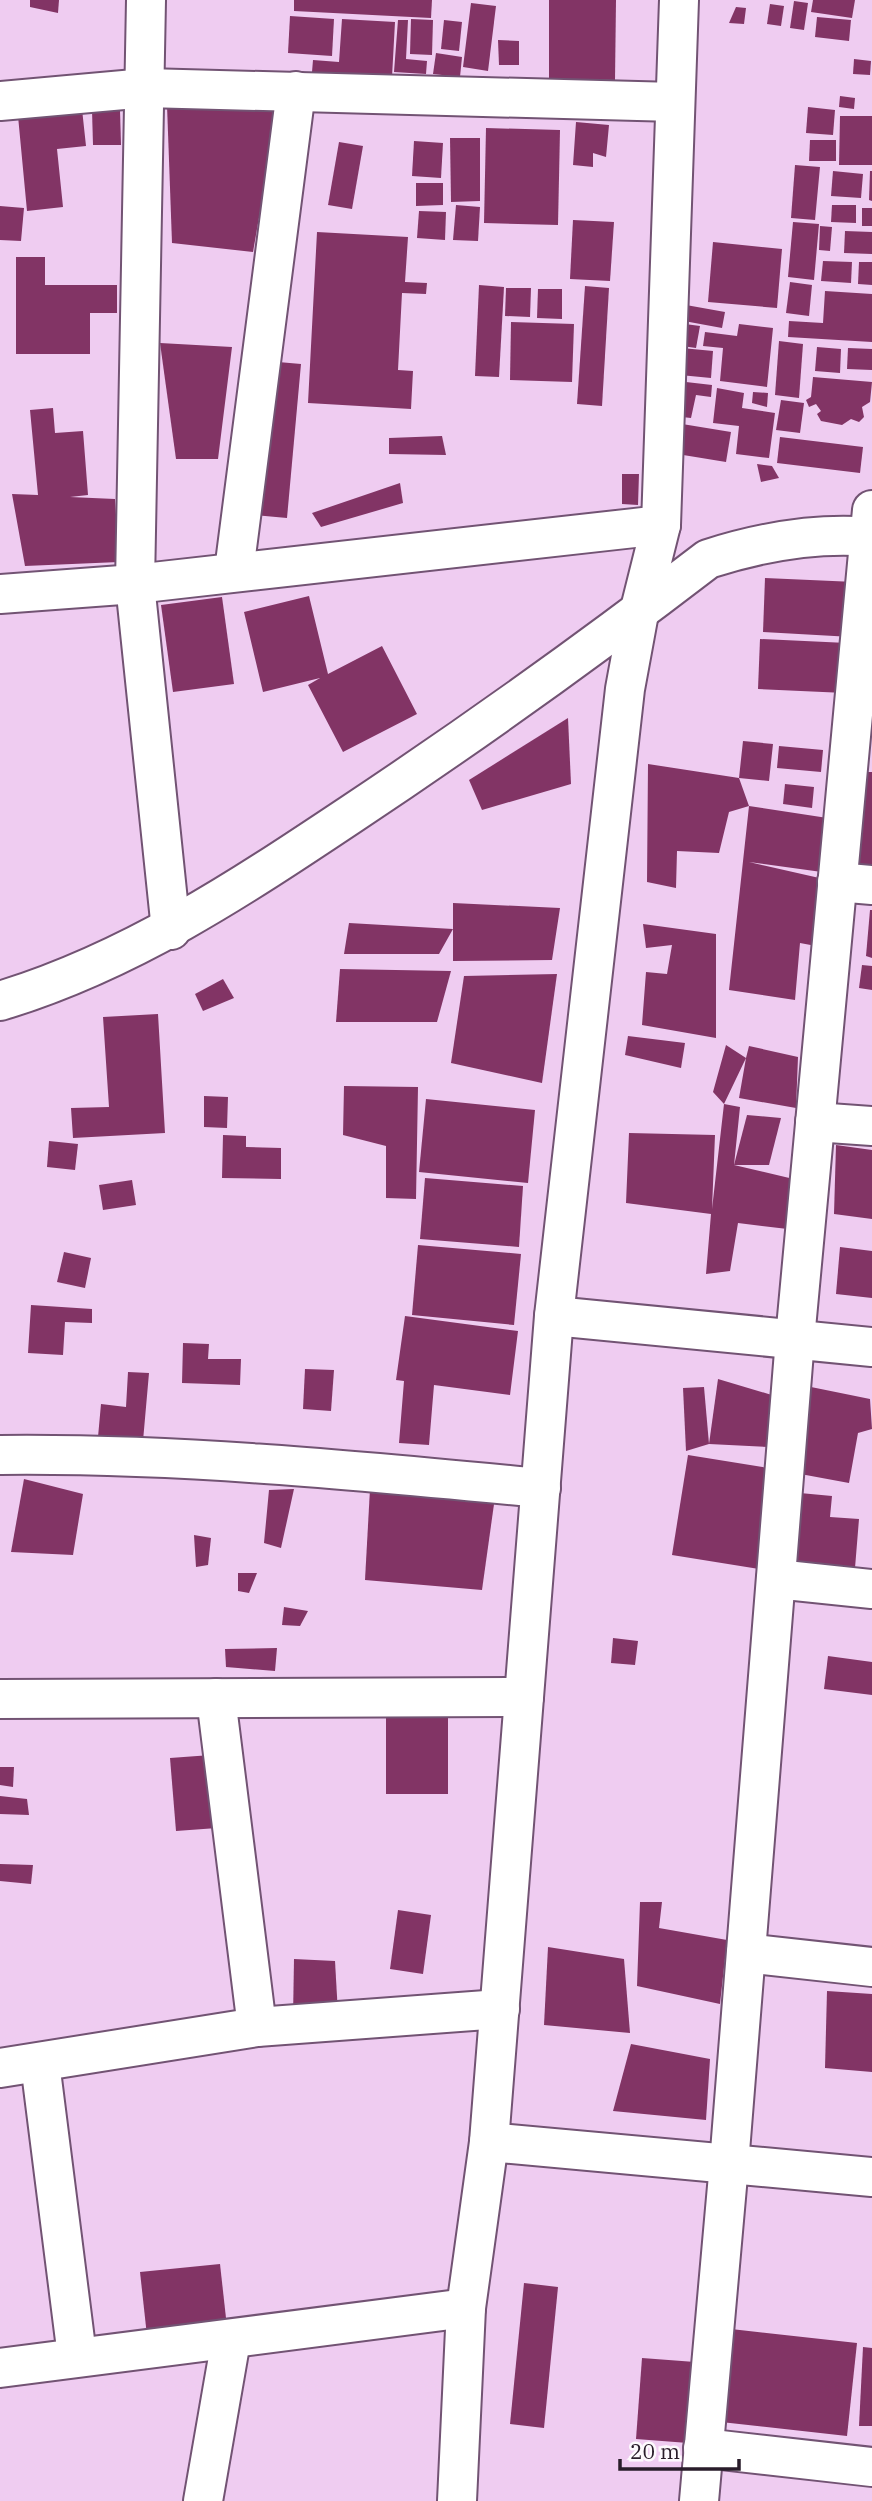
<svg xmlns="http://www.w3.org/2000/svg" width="872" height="2501" viewBox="0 0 872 2501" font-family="'IBM Plex Serif',serif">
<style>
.building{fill:#823465}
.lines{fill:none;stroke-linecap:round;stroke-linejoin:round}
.minor-casing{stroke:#725373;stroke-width:42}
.minor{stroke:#fff;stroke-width:38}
</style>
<rect width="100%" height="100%" fill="#efccf1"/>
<g class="building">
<polygon points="30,0 59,0 58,13 30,7"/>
<polygon points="294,0 432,0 431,18 294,11"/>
<polygon points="549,0 616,0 615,80 549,79"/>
<polygon points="813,0 855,0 852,18 811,12"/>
<polygon points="794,1 808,3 804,30 790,28"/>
<polygon points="471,3 496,6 488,71 463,67"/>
<polygon points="770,4 784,6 781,26 767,24"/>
<polygon points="736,7 746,8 744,24 729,23"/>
<polygon points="290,16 334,19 332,56 288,53"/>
<polygon points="817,17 851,20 849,41 815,37"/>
<polygon points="342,19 395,22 392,77 312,72 313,60 339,62"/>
<polygon points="411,19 433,20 432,55 410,54"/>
<polygon points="398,20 408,20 406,59 427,61 426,74 394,72"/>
<polygon points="444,20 462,22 459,51 441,49"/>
<polygon points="498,40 519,41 519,65 499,65"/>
<polygon points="436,53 462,57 460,77 433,74"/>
<polygon points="854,59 871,61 870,75 853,74"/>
<polygon points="840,96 855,98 854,109 839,107"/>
<polygon points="279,103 253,252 172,243 167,105"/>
<polygon points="808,107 835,110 833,135 806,133"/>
<polygon points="82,109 86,146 57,149 63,207 27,211 18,116"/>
<polygon points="92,110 120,110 121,145 93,145"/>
<polygon points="840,116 872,116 872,165 839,165"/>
<polygon points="576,122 609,125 606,157 593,153 593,167 573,165"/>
<polygon points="486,128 560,130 558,225 484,223"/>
<polygon points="450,138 480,138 480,201 451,202"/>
<polygon points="810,140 836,140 836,161 809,161"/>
<polygon points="414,141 443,143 441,178 412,176"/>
<polygon points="339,142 363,146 352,209 328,205"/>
<polygon points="795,165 820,167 815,220 791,218"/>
<polygon points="833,171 863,174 861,198 831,196"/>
<polygon points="870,171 872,171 872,201 869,200"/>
<polygon points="416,183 443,183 443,205 416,206"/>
<polygon points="456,205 480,207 478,241 453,240"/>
<polygon points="832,205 856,205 856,223 831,222"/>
<polygon points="0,206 24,208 21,241 0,240"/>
<rect x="862" y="208" width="10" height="18"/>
<polygon points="419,211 446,212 445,240 417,238"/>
<polygon points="573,220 614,222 610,281 570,279"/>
<polygon points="793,222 819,224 814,280 788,277"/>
<polygon points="820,226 832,227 830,251 819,250"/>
<polygon points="845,231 872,232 872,254 844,253"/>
<polygon points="317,232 408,237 405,282 427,283 426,294 402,293 398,370 413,371 411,409 308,403"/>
<polygon points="713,242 782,249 777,308 708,302"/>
<polygon points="16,257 45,257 45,285 117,285 117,313 90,313 90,354 16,354"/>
<polygon points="823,261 852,262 851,283 821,281"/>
<polygon points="859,262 872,262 872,285 858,284"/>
<polygon points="790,282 812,285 809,316 786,313"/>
<polygon points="479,285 504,287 499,377 475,376"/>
<polygon points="585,286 609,288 602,406 577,404"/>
<polygon points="506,288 531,288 530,317 505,316"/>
<polygon points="538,289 562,289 562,319 537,318"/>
<polygon points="825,291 872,294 872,342 788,337 789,321 823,323"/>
<polygon points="686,305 725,312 722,328 684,321"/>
<polygon points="511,322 574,324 572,382 510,380"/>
<polygon points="685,324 700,326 696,348 682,346"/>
<polygon points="739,324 773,328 767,387 720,381 723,348 703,346 705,332 737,336"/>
<polygon points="779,341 803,344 799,398 775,395"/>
<polygon points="160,343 232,347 218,459 176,459"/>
<polygon points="817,347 841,349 840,373 815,371"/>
<polygon points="682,348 713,351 711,378 680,375"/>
<polygon points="848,348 872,349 872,370 847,369"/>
<polygon points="267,361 301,364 287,518 253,515"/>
<polygon points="813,377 872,382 870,402 862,407 864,417 859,422 851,419 842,425 821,421 817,414 821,411 816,404 809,407 806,400 811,397"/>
<polygon points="686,382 712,385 711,397 696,395 691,418 682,417"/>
<polygon points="717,388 744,393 742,408 775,413 769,458 736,454 739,426 713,423"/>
<polygon points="753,392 768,393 767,407 752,403"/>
<polygon points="781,400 804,403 800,433 776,430"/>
<polygon points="53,408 55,433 83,431 88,495 70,497 115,499 119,562 25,566 12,494 38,495 30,410"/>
<polygon points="676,423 731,432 726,462 671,453"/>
<polygon points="442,436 446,455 389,454 389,438"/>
<polygon points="780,437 863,447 860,473 777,463"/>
<polygon points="757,464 772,466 779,478 761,482"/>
<polygon points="622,474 639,474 638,505 622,504"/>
<polygon points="400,483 403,503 321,527 312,513"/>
<polygon points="765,578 855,582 852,637 763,632"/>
<polygon points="309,596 328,674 382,646 417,714 343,752 308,685 320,678 263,692 244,612"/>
<polygon points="222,597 234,684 173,692 161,605"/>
<polygon points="760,639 847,643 845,693 758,689"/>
<polygon points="568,718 571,784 482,810 469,780"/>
<polygon points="743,741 773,744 769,781 739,778 749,806 729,812 719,853 677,851 676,888 647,882 648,764 739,778"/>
<polygon points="779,746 823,750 821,772 777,768"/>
<polygon points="860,772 872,772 872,868 855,867"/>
<polygon points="785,784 814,787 812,808 783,804"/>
<polygon points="749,806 834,819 829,873 749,862 837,882 816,946 800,943 795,1000 729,990"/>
<polygon points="453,903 560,908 552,960 453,961 453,929 439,954 344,954 349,923 453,929"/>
<polygon points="870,910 872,910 872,958 866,956"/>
<polygon points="643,924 716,934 716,1038 642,1025 646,972 667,974 672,945 646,948"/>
<polygon points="862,965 872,966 872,990 859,988"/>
<polygon points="340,969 451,971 437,1022 336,1022"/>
<polygon points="557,974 542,1083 451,1063 464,976"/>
<polygon points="223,979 234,998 203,1011 195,994"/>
<polygon points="158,1014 165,1133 73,1138 71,1108 109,1107 103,1017"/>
<polygon points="628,1036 685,1043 681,1068 625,1055"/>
<polygon points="726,1045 746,1058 749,1046 798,1057 796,1108 739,1098 746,1058 724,1104 713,1092"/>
<polygon points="344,1086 418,1087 416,1199 386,1198 386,1146 343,1135"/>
<polygon points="204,1096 228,1097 227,1128 204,1127"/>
<polygon points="426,1099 535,1110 528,1183 419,1172"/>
<polygon points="724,1104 740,1107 734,1165 802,1181 796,1230 738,1223 730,1271 706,1274 711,1214 626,1203 629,1133 715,1135 712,1209"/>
<polygon points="747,1115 781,1118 769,1165 734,1165"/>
<polygon points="223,1135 246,1136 246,1147 281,1148 281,1179 222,1178"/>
<polygon points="49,1141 78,1144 75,1170 47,1167"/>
<polygon points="836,1145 872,1150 872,1219 834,1214"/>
<polygon points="425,1178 523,1186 519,1247 420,1239"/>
<polygon points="132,1180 136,1205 103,1210 99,1185"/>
<polygon points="418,1245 521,1254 514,1325 412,1315"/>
<polygon points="840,1247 872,1251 872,1298 836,1294"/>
<polygon points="64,1252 91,1258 85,1288 57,1282"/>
<polygon points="31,1305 92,1309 92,1323 65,1322 63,1355 28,1353"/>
<polygon points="405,1316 518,1331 510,1395 434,1385 429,1445 399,1443 404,1381 396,1380"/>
<polygon points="183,1343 209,1344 208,1359 241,1359 240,1385 182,1383"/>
<polygon points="305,1369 334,1370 331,1411 303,1409"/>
<polygon points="128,1372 149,1373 143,1441 98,1437 101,1404 126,1407"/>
<polygon points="718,1379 775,1396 769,1447 709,1444"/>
<polygon points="704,1387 709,1444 686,1451 683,1388"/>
<polygon points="811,1387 870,1399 872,1429 858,1433 849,1483 795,1473"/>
<polygon points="688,1455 774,1469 759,1569 672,1555"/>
<polygon points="24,1479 83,1494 73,1555 11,1552"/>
<polygon points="294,1489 281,1548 264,1543 269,1490"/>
<polygon points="370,1489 495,1497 482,1590 365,1580"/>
<polygon points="800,1493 832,1496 830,1517 859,1519 855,1568 795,1564"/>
<polygon points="194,1535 211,1538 208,1565 196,1567"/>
<polygon points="238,1573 257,1573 249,1593 238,1591"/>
<polygon points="284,1607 308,1611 300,1626 282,1625"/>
<polygon points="613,1638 638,1641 635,1665 611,1663"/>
<polygon points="277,1648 275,1671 226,1667 225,1649"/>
<polygon points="828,1656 872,1662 872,1695 824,1689"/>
<rect x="386" y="1718" width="62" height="76"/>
<polygon points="211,1755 217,1828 176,1831 170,1758"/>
<polygon points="0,1767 14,1767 13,1787 0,1785"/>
<polygon points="0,1796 27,1799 29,1815 0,1814"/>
<polygon points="0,1864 33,1865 31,1884 0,1881"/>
<polygon points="640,1902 662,1902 659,1928 727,1940 720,2004 637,1986"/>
<polygon points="398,1910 431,1915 423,1974 390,1969"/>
<polygon points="548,1947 624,1959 630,2033 544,2025"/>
<polygon points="294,1959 335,1961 338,2014 293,2018"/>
<polygon points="827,1991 872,1994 872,2072 825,2068"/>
<polygon points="631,2044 710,2059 706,2120 613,2111"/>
<polygon points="220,2264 227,2327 147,2336 140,2272"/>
<polygon points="524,2283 558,2287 544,2428 510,2424"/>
<polygon points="731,2329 857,2343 847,2436 721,2422"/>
<polygon points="863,2347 872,2348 872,2426 859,2426"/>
<polygon points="642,2358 695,2362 688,2443 636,2439"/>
</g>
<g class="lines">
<g class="minor-casing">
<g id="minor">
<polyline points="146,0 135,584 171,930"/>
<polyline points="0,101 146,88 675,102"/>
<polyline points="234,571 296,91"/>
<polyline points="0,594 135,584 661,525"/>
<polyline points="837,882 872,885"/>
<path d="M0,1001c129,-39 239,-112 350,-186 122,-81 242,-167 358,-256 53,-17 108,-27 164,-22"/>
<polyline points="815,1122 872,1126"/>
<polyline points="554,1316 872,1347"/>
<path d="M0,1455c181,-2 361,16 541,33"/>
<polyline points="776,1579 872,1589"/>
<polyline points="216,1698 257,2027"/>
<polyline points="0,1699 524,1697"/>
<polyline points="746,1953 872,1967"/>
<polyline points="40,2063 77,2356"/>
<polyline points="0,2068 257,2027 500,2009"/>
<polyline points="489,2142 872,2177"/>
<polyline points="0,2368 466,2308"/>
<polyline points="703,2448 872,2467"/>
<polyline points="203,2501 231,2340"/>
<polyline points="457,2501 466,2308 489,2142 554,1316 625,689 639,613 661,525 679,0"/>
<polyline points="699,2501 729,2164 795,1339 872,510"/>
</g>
</g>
<use href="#minor" class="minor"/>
</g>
<path d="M620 2459v10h119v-10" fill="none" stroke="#291c2a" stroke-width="3.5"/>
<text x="630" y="2459" font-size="21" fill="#291c2a" stroke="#fdf9fd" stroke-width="5" paint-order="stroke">20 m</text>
</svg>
